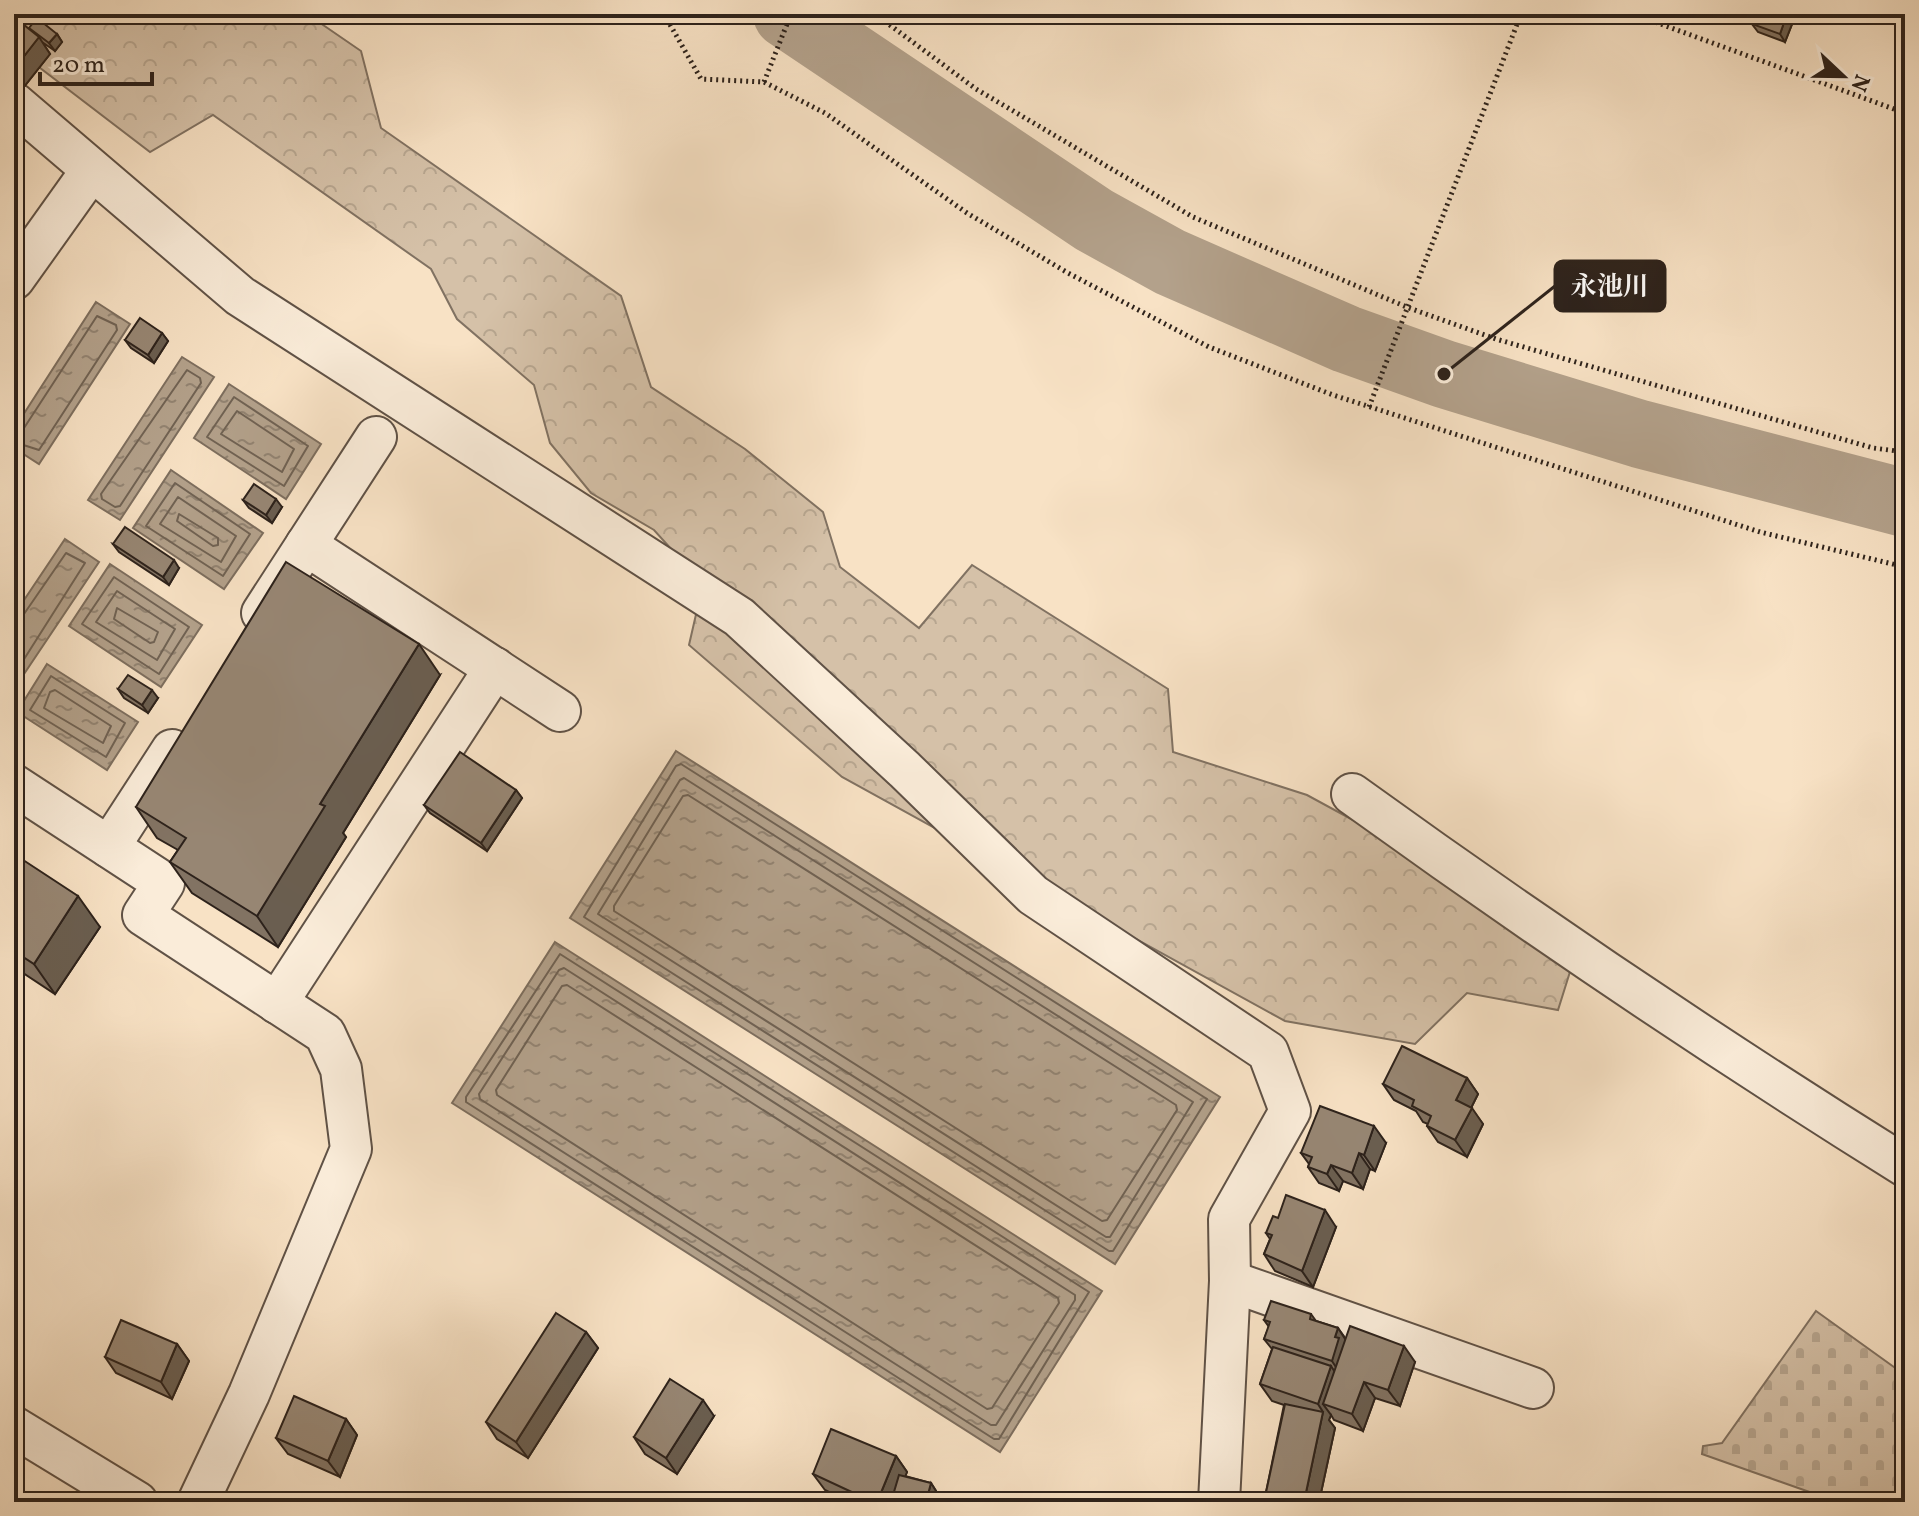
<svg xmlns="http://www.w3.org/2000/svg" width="1919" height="1516" viewBox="0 0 1919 1516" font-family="Vollkorn,'Noto Serif JP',serif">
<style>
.forest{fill:url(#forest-crowns);stroke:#817262;stroke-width:2}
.cemetery{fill:url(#cemetery-stones);stroke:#817262;stroke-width:2}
.water{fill:url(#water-ripples);stroke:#7d6e5e;stroke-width:2}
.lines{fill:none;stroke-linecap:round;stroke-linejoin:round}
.shore{stroke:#706253;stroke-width:2}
.river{stroke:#b3a18b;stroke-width:68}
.minor-casing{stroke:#605246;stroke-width:44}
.path{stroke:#2d221b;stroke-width:5;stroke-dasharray:2 4;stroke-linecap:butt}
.minor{stroke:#faecd9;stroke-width:40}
.wall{fill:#827363;stroke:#2d221b;stroke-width:2}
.shaded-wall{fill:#6a5e50;stroke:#2d221b;stroke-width:2}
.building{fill:#978673;stroke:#2d221b;stroke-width:2}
.leader{fill:none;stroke:#2d221b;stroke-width:3}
.callout-dot{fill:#2d221b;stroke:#faecd9;stroke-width:3}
.callout{fill:#2d221b;stroke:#2d221b;stroke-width:3}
.callout-label{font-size:26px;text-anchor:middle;font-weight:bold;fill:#fff}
</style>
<defs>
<pattern id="forest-crowns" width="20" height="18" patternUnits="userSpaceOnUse" patternTransform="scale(2)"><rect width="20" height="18" fill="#d5c1a8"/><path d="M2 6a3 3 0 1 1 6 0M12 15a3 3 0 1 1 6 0" fill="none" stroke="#b7a690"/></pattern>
<pattern id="cemetery-stones" width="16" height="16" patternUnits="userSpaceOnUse" patternTransform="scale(2)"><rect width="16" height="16" fill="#d5c1a8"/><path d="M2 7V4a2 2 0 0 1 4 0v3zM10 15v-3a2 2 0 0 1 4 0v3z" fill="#b7a690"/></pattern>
<pattern id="water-ripples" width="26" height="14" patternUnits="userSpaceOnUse" patternTransform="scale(2)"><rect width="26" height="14" fill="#b3a18b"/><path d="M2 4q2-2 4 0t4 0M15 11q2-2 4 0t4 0" fill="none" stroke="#928371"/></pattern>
</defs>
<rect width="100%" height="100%" fill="#f8e2c5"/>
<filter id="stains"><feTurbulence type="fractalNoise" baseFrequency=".0025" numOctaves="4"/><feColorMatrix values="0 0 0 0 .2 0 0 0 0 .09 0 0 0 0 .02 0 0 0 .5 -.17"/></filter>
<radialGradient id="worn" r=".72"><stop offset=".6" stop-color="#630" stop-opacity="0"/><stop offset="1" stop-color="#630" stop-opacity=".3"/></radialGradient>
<polygon class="forest" points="14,14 307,14 361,51 381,128 621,296 651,387 745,449 823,512 840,567 919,628 972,565 1168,689 1173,752 1307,795 1579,943 1558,1010 1467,993 1415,1044 1285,1021 842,777 689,645 703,584 654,530 591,493 550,443 534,385 457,319 431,269 213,115 150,152 14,48"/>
<polygon class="cemetery" points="1816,1311 1905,1375 1905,1502 1817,1502 1818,1495 1702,1454 1703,1446 1722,1443"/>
<g class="water">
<polygon points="96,302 130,324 39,464 14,448 14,429"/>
<polygon points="182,357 214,377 120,520 88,500"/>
<polygon points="229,384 321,444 286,499 194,438"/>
<polygon points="171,470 263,533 224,589 133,528"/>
<polygon points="65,539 99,562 14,689 14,615"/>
<polygon points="110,564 202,625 161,687 69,626"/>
<polygon points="47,664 138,722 107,770 17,712"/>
<polygon points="676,751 1220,1097 1115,1264 570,918"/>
<polygon points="555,942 1102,1291 1000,1452 452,1103"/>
</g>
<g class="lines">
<g class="shore">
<polygon points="187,370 200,378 201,383 120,506 115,507 102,499 101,494"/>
<polygon points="234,397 308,446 284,486 207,437"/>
<polygon points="237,411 294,449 282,472 221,434"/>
<polyline points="14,432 24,428 97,316 116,325 117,330 39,450 14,442"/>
<polygon points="175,483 250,534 223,576 146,526"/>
<polygon points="178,497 236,536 221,562 160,524"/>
<polygon points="179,514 218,538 218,545 213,546 177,521"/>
<polygon points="114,577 189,627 159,674 82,624"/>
<polygon points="117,591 175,629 157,660 96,622"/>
<polygon points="117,608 158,632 154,642 150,643 114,619"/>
<polyline points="14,618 24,614 66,553 85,563 14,675"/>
<polygon points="51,676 125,723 106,757 30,710"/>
<polygon points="55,690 111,726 103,743 44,708 50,692"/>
<polygon points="681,764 1207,1099 1113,1251 1109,1251 584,917 676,766"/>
<polygon points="684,778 1193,1102 1110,1237 1106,1237 598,914 680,780"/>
<polygon points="688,795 1176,1105 1177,1110 1107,1220 1102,1221 614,911 614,906 683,796"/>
<polygon points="560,954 1089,1292 999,1439 994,1439 466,1102 466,1097"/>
<polygon points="564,968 1075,1295 1075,1300 996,1425 991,1425 480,1099 479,1094 559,970"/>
<polygon points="567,985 1058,1298 1059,1303 992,1408 987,1409 497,1095 496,1090 562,986"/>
</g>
<polyline class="river" points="787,14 1094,220 1170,262 1346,339 1444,374 1640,434 1905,503"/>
<g class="minor-casing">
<g id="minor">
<polyline points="14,103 240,296 739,617 905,770 1033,895 1268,1052 1290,1111 1229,1219 1230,1281 1219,1502"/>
<polyline points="14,279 91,171"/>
<polyline points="306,545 560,711"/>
<polyline points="262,613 376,437"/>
<polyline points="14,785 164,883 143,915 325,1034 341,1069 351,1149 249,1394 198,1502"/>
<path d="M1352,794c180,130 364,254 553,372"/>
<polyline points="109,847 172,750"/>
<polyline points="277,1003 495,668"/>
<polyline points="1230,1281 1533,1388"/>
<polyline points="14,1427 137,1502"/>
</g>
</g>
<g class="path">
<polyline points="664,14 701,79 764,82 825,113 967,213 1068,273 1209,347 1333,395 1760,532 1905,567"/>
<polyline points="875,14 976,89 1193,217 1409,308 1496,339 1873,448 1905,452"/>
<polyline points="1633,14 1905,113"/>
<polyline points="764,82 791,14"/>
<polyline points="1369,407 1521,14"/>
</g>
<use href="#minor" class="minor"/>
</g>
<g class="wall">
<polygon points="1756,14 1796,14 1785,42 1758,32 1752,24"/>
<polygon points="14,17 31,31 57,34 62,42 55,51 42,42 50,54 23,88 14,81"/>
<polygon points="162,333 168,341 154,363 131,348 125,340"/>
<polygon points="243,500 282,507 272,523 249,508"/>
<polygon points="113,544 179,568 169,585 119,552"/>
<polygon points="440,675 343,833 346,837 278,947 192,893 170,862 178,850 157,838 136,807"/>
<polygon points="118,689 158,698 148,713 124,698"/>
<polygon points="516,790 522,798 487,851 430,813 424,805"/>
<polygon points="14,854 100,927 55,994 14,967"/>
<polygon points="1467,1078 1478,1094 1471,1108 1483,1124 1467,1157 1438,1142 1427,1126 1428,1124 1423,1122 1416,1111 1394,1100 1383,1084"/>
<polygon points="1386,1143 1375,1171 1370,1169 1363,1189 1343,1181 1339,1191 1319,1183 1308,1167 1309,1164 1301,1153"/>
<polygon points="1336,1227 1313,1287 1275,1271 1264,1254 1270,1239 1266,1233"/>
<polygon points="1311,1314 1316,1321 1338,1328 1346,1339 1415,1362 1400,1406 1375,1398 1363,1431 1334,1420 1331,1415 1329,1420 1335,1428 1319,1502 1269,1502 1265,1497 1284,1405 1272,1401 1260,1384 1272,1349 1264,1339 1269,1327 1264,1320"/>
<polygon points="586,1332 598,1348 528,1458 497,1439 486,1422"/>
<polygon points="177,1344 189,1361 172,1399 116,1373 105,1357"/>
<polygon points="714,1416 677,1474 645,1454 634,1437"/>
<polygon points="346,1419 357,1435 340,1477 288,1454 276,1438"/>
<polygon points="896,1456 907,1472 905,1476 931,1483 936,1491 934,1502 849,1502 825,1490 813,1474"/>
</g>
<g class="shaded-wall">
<polygon points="1787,14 1796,14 1785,42 1780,34"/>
<polygon points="57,34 62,42 55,51 49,43"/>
<polygon points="39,37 50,54 23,88 14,75 14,69"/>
<polygon points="162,333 168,341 154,363 148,355"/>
<polygon points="276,499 282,507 272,523 266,515"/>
<polygon points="174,560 179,568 169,585 163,577"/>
<polygon points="419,644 440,675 343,833 346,837 278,947 257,916 320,804"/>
<polygon points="152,690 158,698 148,713 142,705"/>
<polygon points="516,790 522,798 487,851 481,843"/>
<polygon points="78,896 100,927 55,994 34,964"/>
<polygon points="1467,1078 1478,1094 1467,1116 1456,1100"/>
<polygon points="1472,1108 1483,1124 1467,1157 1455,1140"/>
<polygon points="1374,1126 1386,1143 1375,1171 1364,1155"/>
<polygon points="1359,1153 1370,1169 1363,1189 1352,1173"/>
<polygon points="1331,1165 1343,1181 1339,1191 1327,1174"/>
<polygon points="1325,1210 1336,1227 1313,1287 1302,1271"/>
<polygon points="1338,1328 1349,1345 1343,1378 1332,1361 1335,1337"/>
<polygon points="586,1332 598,1348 528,1458 516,1442"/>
<polygon points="177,1344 189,1361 172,1399 161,1382"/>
<polygon points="1404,1346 1415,1362 1400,1406 1388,1390"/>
<polygon points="1331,1366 1342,1383 1323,1404 1331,1415 1329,1420 1335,1428 1319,1502 1304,1502 1323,1412 1318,1404"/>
<polygon points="1364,1382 1375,1398 1363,1431 1352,1414"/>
<polygon points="703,1400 714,1416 677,1474 666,1458"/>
<polygon points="346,1419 357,1435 340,1477 328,1461"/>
<polygon points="896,1456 907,1472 895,1502 879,1502 878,1500"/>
<polygon points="931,1483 936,1491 934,1502 926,1502"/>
</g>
<g class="building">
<polygon points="1756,14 1787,14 1780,34 1752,24"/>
<polygon points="14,17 39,37 14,69"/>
<polygon points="37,18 57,34 49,43 29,28"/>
<polygon points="140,318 162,333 148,355 125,340"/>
<polygon points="254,484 276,499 266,515 243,500"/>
<polygon points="125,527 174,560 163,577 113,544"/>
<polygon points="286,562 419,644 320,804 325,806 257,916 170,862 186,838 136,807"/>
<polygon points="128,675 152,690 142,705 118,689"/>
<polygon points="460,752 516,790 481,843 424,805"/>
<polygon points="14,854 78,896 34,964 14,951"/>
<polygon points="1402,1046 1467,1078 1456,1100 1472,1108 1455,1140 1427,1126 1431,1116 1412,1106 1414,1100 1383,1084"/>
<polygon points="1320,1106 1374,1126 1364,1155 1359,1153 1352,1173 1331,1165 1327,1174 1308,1167 1312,1157 1301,1153"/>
<polygon points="1286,1195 1325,1210 1302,1271 1264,1254 1272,1235 1266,1233 1273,1216 1278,1218"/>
<polygon points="1271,1301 1311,1314 1310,1319 1338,1328 1335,1337 1339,1338 1332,1361 1264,1339 1270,1322 1264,1320"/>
<polygon points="556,1313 586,1332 516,1442 486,1422"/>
<polygon points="121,1320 177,1344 161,1382 105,1357"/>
<polygon points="1350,1326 1404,1346 1388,1390 1364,1382 1352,1414 1323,1404"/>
<polygon points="1273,1347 1331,1366 1318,1404 1260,1384"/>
<polygon points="670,1379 703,1400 666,1458 634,1437"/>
<polygon points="294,1396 346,1419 328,1461 276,1438"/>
<polygon points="1285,1404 1323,1412 1304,1502 1289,1502 1265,1497"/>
<polygon points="831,1429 896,1456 878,1500 872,1498 871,1501 813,1474"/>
<polygon points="899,1475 931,1483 926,1502 891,1502"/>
</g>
<path class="leader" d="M1444 374L1555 286"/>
<circle class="callout-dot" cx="1444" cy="374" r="8"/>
<rect class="callout" x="1555" y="261" width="110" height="50" rx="8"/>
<g class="callout-label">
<text x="1610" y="295">永池川</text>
</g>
<rect width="1919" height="1516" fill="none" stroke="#f8e2c5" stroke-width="48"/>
<rect x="16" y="16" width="1887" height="1484" fill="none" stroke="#2d221b" stroke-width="4"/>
<rect x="24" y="24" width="1871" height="1468" fill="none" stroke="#2d221b" stroke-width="2"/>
<g transform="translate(1843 76) rotate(112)" stroke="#faecd9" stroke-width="6" paint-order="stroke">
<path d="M0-6L14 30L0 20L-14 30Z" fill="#2d221b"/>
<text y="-12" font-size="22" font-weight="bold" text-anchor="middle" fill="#2d221b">N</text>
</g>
<path d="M40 72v12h112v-12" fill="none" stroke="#2d221b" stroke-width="4"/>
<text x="52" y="72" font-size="24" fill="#2d221b" stroke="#faecd9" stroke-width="6" paint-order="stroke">20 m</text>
<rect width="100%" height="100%" filter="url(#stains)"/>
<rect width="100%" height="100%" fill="url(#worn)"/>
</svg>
